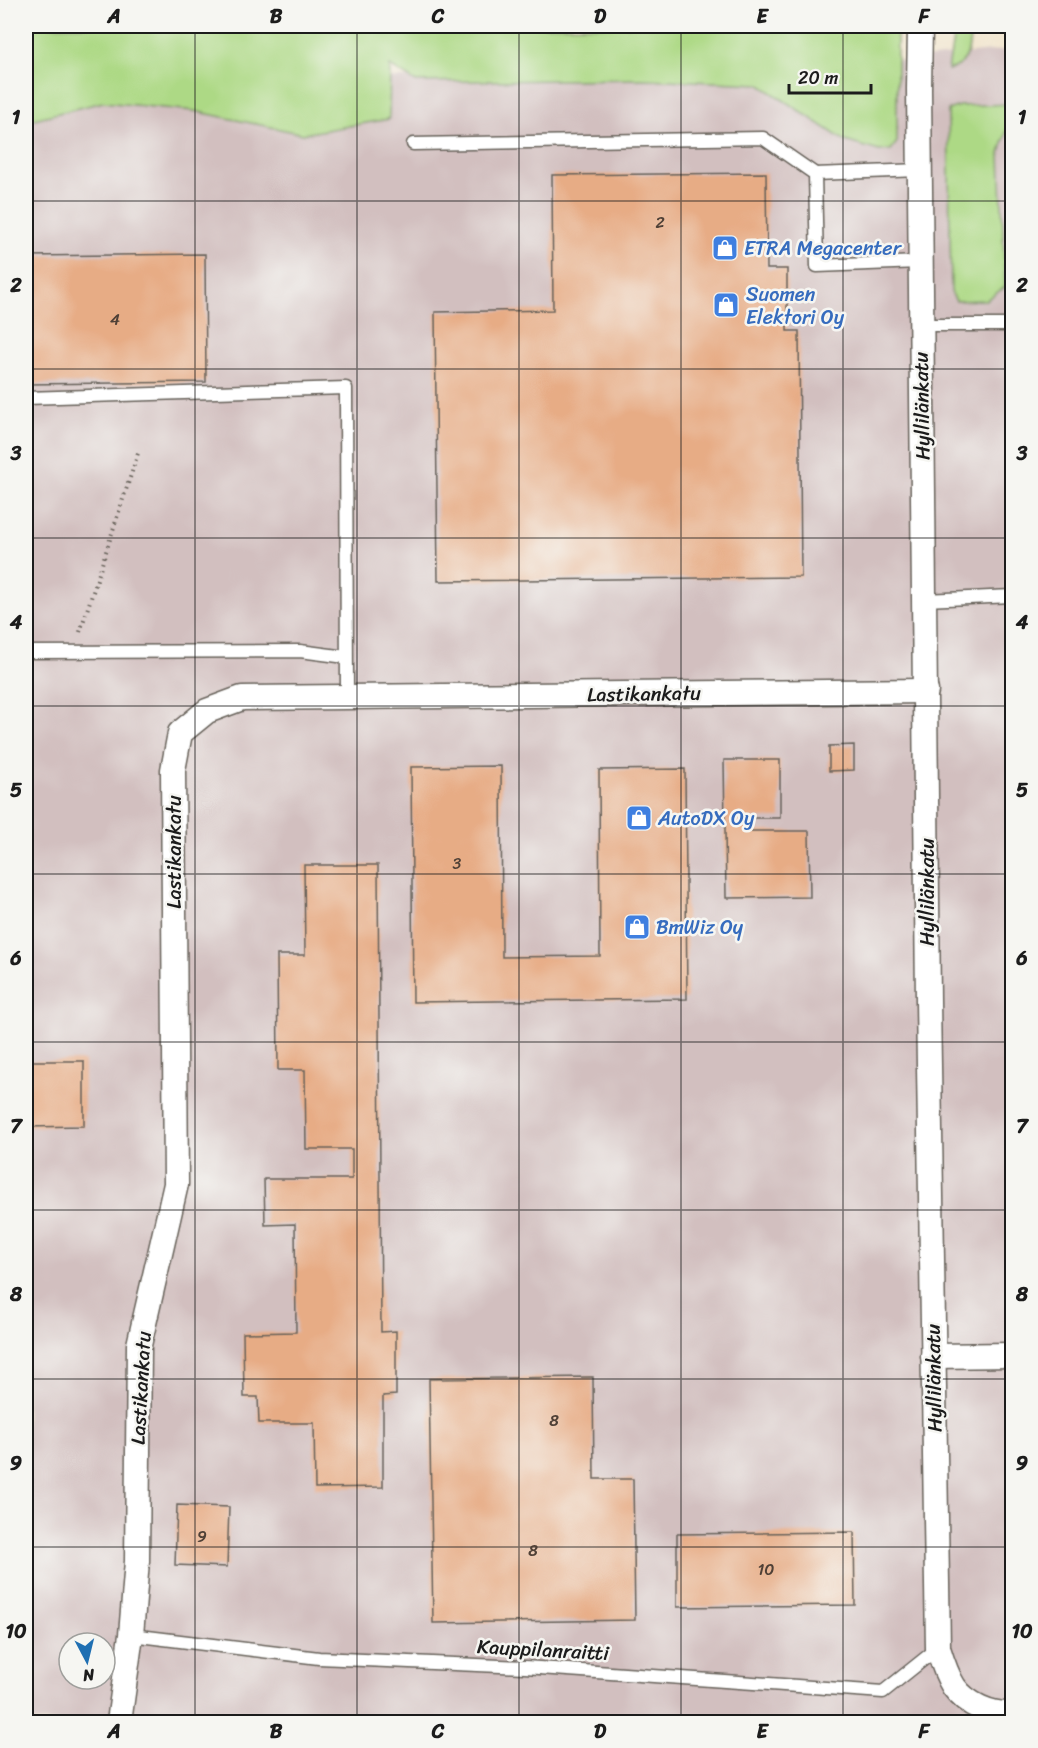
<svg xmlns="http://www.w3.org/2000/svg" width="1038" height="1748" viewBox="0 0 1038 1748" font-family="Sriracha,sans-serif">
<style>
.industrial{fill:#d2bfbf;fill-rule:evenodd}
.green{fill:#add985;stroke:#647a50;stroke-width:1.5}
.building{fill:#e7ac85}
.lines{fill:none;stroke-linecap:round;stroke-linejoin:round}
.service-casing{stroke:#67625a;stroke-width:15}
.minor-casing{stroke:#67625a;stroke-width:27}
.path{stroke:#67625a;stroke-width:4;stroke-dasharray:1.5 4.5;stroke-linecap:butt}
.service{stroke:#fff;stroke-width:12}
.minor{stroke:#fff;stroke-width:24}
.grid{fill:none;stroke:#1c1c1c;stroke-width:1.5;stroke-opacity:0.55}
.labels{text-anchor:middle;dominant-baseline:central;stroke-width:5;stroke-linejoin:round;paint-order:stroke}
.number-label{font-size:16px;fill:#4f4036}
.shop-label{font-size:20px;fill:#366cbe;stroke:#f6f6f2;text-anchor:start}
.street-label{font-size:20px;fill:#1c1c1c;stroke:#f6f6f2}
.neatline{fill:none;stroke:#1c1c1c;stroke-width:2}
.grid-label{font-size:20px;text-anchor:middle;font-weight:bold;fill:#1c1c1c}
</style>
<rect width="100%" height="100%" fill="#f6f6f2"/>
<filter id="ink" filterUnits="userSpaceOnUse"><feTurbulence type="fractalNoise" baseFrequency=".0167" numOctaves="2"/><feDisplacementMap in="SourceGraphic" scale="12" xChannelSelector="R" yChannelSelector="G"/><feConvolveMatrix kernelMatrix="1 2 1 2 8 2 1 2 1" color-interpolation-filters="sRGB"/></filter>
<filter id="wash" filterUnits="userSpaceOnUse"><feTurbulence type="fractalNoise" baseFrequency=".008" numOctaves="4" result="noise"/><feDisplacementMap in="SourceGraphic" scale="24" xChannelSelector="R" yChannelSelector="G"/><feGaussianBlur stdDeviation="1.35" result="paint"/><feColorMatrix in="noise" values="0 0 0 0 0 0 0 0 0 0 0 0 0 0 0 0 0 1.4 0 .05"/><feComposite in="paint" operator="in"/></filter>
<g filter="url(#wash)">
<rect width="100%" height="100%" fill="#f2e5cd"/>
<path class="industrial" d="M1012,49v1673h-986v-1639l749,-10zM69,1643h36v36h-36z"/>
<g class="green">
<polygon points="26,26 897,26 897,142 891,150 879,151 845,141 759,84 643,79 416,82 390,66 389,119 303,134 194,111 103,102 26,121"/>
<path d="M955,26h16c-2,20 0,38 -23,44z"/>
<polygon points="1012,104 1012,127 1008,127 1000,153 1005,287 986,300 956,301 951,292 948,110 959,106"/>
</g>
<g id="blocks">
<g class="building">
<polygon points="766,173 767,269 787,269 787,331 799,331 801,577 438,581 435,312 553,310 552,175"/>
<polygon points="205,254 206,382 26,384 26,256"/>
<polygon points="854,745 854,770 829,771 829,746"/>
<polygon points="724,760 780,760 780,818 751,818 751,831 809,831 810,897 726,898"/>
<polygon points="501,766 502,957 600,956 599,770 685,769 687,999 413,1002 411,767"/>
<polygon points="304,865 378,865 381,1332 396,1331 396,1395 383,1396 383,1487 315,1488 314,1423 259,1423 258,1397 244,1397 243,1333 296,1332 295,1224 265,1225 264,1179 352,1179 352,1149 306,1149 305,1070 278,1070 277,955 305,955"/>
<polygon points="26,1061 84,1061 84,1126 26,1127"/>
<polygon points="593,1377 594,1479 633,1479 635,1620 433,1623 429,1379"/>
<polygon points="177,1505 229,1507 227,1567 175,1565"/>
<polygon points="854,1532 855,1605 677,1607 677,1534"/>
</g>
</g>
</g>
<g filter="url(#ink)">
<use href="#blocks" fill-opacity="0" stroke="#67625a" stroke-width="1.5"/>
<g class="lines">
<g class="service-casing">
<g id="service">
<polyline points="413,144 763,138 815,174 817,266 920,262"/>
<polyline points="815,174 920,170"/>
<polyline points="921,325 1012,325"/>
<polyline points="26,398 346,388 347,697"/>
<polyline points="925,600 1012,596"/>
<polyline points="26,652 300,651 346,657"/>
<polyline points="131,1635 319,1658 525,1667 883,1692 938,1648"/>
</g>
</g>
<g class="minor-casing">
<g id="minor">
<path d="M920,26l-1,63 9,912 10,647c4,13 9,28 16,39 13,18 37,28 58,27"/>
<polyline points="933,1356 1012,1355"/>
<polyline points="119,1722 131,1635 137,1561 139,1345 176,1184 173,770 180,733 207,711 242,698 926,691"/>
</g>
</g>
<polyline class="path" points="80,632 138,453"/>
<use href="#service" class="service"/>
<use href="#minor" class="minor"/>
</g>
</g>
<path class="grid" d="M195,26v1696M357,26v1696M519,26v1696M681,26v1696M843,26v1696M26,201h986M26,369h986M26,538h986M26,706h986M26,874h986M26,1042h986M26,1210h986M26,1379h986M26,1547h986"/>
<defs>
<g id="shop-square" transform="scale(1.35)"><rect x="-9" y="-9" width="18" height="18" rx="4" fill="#3f7fe0" stroke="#f6f6f2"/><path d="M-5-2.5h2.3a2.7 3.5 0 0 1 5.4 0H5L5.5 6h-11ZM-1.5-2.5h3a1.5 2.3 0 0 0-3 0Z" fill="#fff"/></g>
</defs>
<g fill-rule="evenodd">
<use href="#shop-square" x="725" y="248"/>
<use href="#shop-square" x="726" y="305"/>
<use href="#shop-square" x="639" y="818"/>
<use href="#shop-square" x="637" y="927"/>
</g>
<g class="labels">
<g class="number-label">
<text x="660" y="222">2</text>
<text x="115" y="319">4</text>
<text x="457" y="863">3</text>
<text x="554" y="1420">8</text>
<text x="202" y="1536">9</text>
<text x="533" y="1550">8</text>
<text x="766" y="1569">10</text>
</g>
<g class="shop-label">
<text x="744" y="248">ETRA Megacenter</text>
<text x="746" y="294">Suomen<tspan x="746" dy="23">Elektori Oy</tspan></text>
<text x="658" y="818">AutoDX Oy</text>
<text x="656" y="927">BmWiz Oy</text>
</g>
<g class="street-label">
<text transform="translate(922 406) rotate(-91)">Hyllilänkatu</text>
<text transform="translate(644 694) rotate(-1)">Lastikankatu</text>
<text transform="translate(174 852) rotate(-90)">Lastikankatu</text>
<text transform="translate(927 892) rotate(-90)">Hyllilänkatu</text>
<text transform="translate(934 1378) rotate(-91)">Hyllilänkatu</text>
<text transform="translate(141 1388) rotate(-87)">Lastikankatu</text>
<text transform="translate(543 1650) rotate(3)">Kauppilanraitti</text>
</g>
</g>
<rect width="1038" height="1748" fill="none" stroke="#f6f6f2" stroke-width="66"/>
<g transform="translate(87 1661) rotate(173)"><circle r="28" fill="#f6f6f2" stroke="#9f9f9c" stroke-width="1.5"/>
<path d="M0-4.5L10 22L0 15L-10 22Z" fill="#1f6fb2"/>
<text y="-9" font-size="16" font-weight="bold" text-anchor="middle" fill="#1c1c1c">N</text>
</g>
<path d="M789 84v9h82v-9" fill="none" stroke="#1c1c1c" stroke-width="3"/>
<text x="798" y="84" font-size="18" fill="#1c1c1c" stroke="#f6f6f2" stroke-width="4.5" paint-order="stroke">20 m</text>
<rect x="33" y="33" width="972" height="1682" class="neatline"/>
<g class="grid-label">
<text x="114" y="23">A</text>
<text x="276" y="23">B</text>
<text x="438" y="23">C</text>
<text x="600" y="23">D</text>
<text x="762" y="23">E</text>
<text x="924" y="23">F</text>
<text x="16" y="124">1</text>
<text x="1022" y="124">1</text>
<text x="16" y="292">2</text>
<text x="1022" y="292">2</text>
<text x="16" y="460">3</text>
<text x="1022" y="460">3</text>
<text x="16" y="629">4</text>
<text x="1022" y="629">4</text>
<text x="16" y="797">5</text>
<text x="1022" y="797">5</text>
<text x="16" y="965">6</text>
<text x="1022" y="965">6</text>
<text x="16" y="1133">7</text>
<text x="1022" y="1133">7</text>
<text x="16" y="1301">8</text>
<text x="1022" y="1301">8</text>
<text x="16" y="1470">9</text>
<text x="1022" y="1470">9</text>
<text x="16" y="1638">10</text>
<text x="1022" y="1638">10</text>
<text x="114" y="1738">A</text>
<text x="276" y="1738">B</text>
<text x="438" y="1738">C</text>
<text x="600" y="1738">D</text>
<text x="762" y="1738">E</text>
<text x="924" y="1738">F</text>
</g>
</svg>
